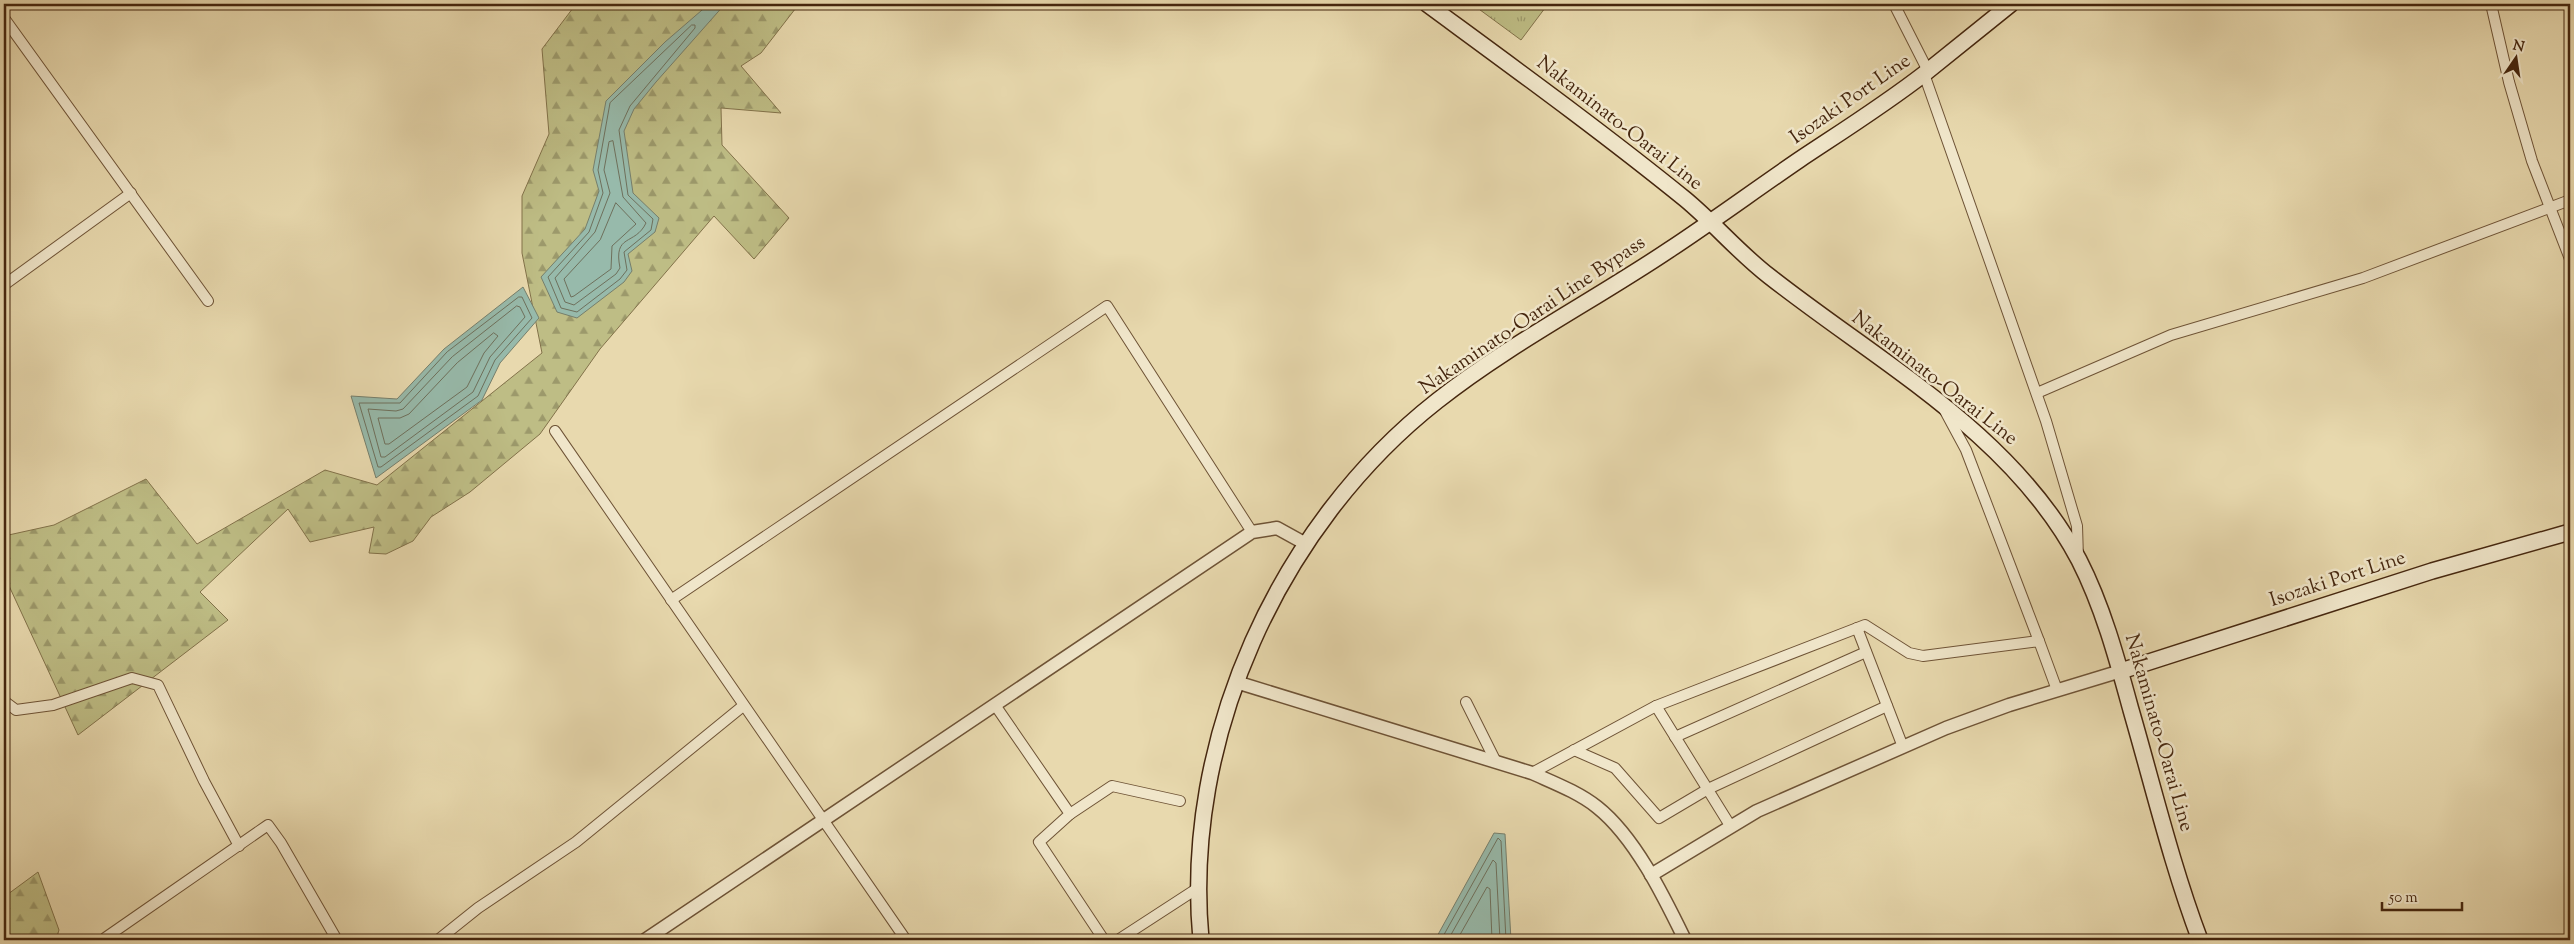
<svg xmlns="http://www.w3.org/2000/svg" width="2574" height="944" viewBox="0 0 2574 944" font-family="'Sorts Mill Goudy',serif">
<style>
.grass{fill:url(#grass-tufts);stroke:#82724a}
.forest{fill:url(#forest-firs);stroke:#82724a}
.water{fill:#97baab;stroke:#767f6c}
.lines{fill:none;stroke-linecap:round;stroke-linejoin:round}
.shore{stroke:#6e705c;stroke-width:1}
.minor-casing{stroke:#6e5336;stroke-width:12}
.tertiary-casing{stroke:#6e5336;stroke-width:15}
.secondary-casing{stroke:#45260e;stroke-width:18}
.minor{stroke:#f0e6ca;stroke-width:10}
.tertiary{stroke:#f0e6ca;stroke-width:12}
.secondary{stroke:#f0e6ca;stroke-width:15}
.labels{text-anchor:middle;dominant-baseline:central;stroke-width:5;stroke-linejoin:round;paint-order:stroke}
.street-label{font-size:20px;fill:#45260e;stroke:#f0e6ca}
</style>
<defs>
<pattern id="grass-tufts" width="24" height="20" patternUnits="userSpaceOnUse" patternTransform="scale(1.25)"><rect width="24" height="20" fill="#bebd85"/><path d="M3 7l-1-3M5 7V3M7 7l1-3M15 17l-1-3M17 17v-4M19 17l1-3" fill="none" stroke="#9c996b"/></pattern>
<pattern id="forest-firs" width="22" height="20" patternUnits="userSpaceOnUse" patternTransform="scale(1.25)"><rect width="22" height="20" fill="#bebd85"/><path d="M5 1l3.5 6h-7zM16 11l3.5 6h-7z" fill="#9c996b"/></pattern>
</defs>
<rect width="100%" height="100%" fill="#e8d9ae"/>
<filter id="stains"><feTurbulence type="fractalNoise" baseFrequency=".004" numOctaves="4"/><feColorMatrix values="0 0 0 0 .2 0 0 0 0 .09 0 0 0 0 .02 0 0 0 .5 -.17"/></filter>
<radialGradient id="worn" r=".72"><stop offset=".6" stop-color="#630" stop-opacity="0"/><stop offset="1" stop-color="#630" stop-opacity=".3"/></radialGradient>
<polygon class="grass" points="1472,4 1548,4 1521,40"/>
<g class="forest">
<polygon points="576,4 799,4 761,53 741,66 781,113 721,108 722,145 789,218 754,259 714,216 600,349 540,434 470,492 431,517 413,541 386,554 369,553 374,527 310,542 288,509 200,592 228,620 78,735 4,575 4,536 54,525 146,479 197,544 325,470 377,485 542,353 522,253 522,196 549,134 542,49"/>
<polygon points="38,872 59,930 56,940 4,940 4,897"/>
</g>
<g class="water">
<polygon points="709,4 725,4 656,82 634,109 624,131 633,193 659,218 655,232 628,254 632,271 624,282 577,318 557,312 541,277 585,229 599,191 593,170 606,101 665,42"/>
<polygon points="523,287 539,318 500,363 482,400 376,478 351,396 397,399 444,349"/>
<polygon points="1494,833 1505,834 1511,940 1435,940"/>
</g>
<g class="lines">
<g class="shore">
<polygon points="692,25 695,25 695,28 630,106 619,130 628,195 653,219 651,230 624,252 627,270 620,279 577,312 561,308 548,277 589,232 603,193 598,170 610,103"/>
<path d="M613,141l10,56 23,26c-11,23 -33,10 -26,45l-4,6 -42,31 -9,-3 -10,-24 40,-46 15,-39 -6,-23 5,-28z"/>
<polygon points="616,203 636,224 612,246 611,269 574,296 571,297 564,279 600,240"/>
<polygon points="519,297 522,297 532,318 495,360 478,396 381,467 378,467 359,403 400,403 447,352"/>
<polygon points="517,306 520,307 525,317 490,357 473,392 385,457 381,457 368,409 396,411 403,409 452,357"/>
<polygon points="494,333 498,336 484,353 467,387 389,444 385,444 378,418 400,418 409,414 457,363"/>
<polyline points="1441,940 1498,838 1501,841 1506,940"/>
<polyline points="1448,940 1493,860 1496,863 1500,940"/>
<polyline points="1457,940 1487,887 1490,889 1492,940"/>
</g>
<g class="minor-casing">
<g id="minor">
<polyline points="1894,4 1928,71"/>
<polyline points="2491,4 2509,82 2532,161 2570,259"/>
<polyline points="4,18 208,301"/>
<polyline points="1924,74 2046,421 2077,526 2078,558"/>
<polyline points="4,285 131,193"/>
<polyline points="2037,393 2171,335 2363,278 2570,200"/>
<polyline points="1945,411 1966,450 2039,641"/>
<polyline points="555,431 906,940"/>
<polyline points="671,600 1107,306 1252,532"/>
<polyline points="1857,628 1903,747"/>
<polyline points="4,701 16,710 53,705 132,678 158,685 204,781 239,846"/>
<polyline points="1466,702 1496,762"/>
<polyline points="995,705 1070,814 1039,842 1104,940"/>
<polyline points="1656,706 1731,827"/>
<polyline points="1675,737 1866,652"/>
<polyline points="1574,750 1615,768 1659,818 1708,789 1887,706"/>
<polyline points="1532,773 1656,706 1865,625 1909,653 1923,656 2039,641 2057,690"/>
<polyline points="1070,814 1112,786 1180,801"/>
<polyline points="106,940 105,938 268,825 281,843 337,940"/>
<polyline points="438,940 478,908 576,842 743,706"/>
<polyline points="1118,940 1198,888"/>
</g>
</g>
<g class="tertiary-casing">
<g id="tertiary">
<path d="M1236,682l296,91c22,10 46,19 65,34 38,30 67,90 88,133"/>
<polyline points="1651,875 1757,811 1946,728 2009,705 2121,671"/>
<polyline points="645,940 1252,532 1277,528 1306,544"/>
</g>
</g>
<g class="secondary-casing">
<g id="secondary">
<path d="M1427,4c87,64 174,127 258,195 29,24 54,54 84,77 109,86 243,157 310,284 24,47 38,99 52,150 22,76 41,156 69,230"/>
<polyline points="2121,671 2432,571 2570,532"/>
<path d="M1201,940c-19,-201 78,-415 236,-539 72,-57 156,-100 232,-151 44,-29 86,-60 130,-90 42,-28 85,-55 125,-86 29,-23 58,-47 87,-70"/>
</g>
</g>
<use href="#minor" class="minor"/>
<use href="#tertiary" class="tertiary"/>
<use href="#secondary" class="secondary"/>
</g>
<g class="labels">
<g class="street-label">
<text transform="translate(1851 100) rotate(-35)">Isozaki Port Line</text>
<text transform="translate(1619 124) rotate(38)">Nakaminato-Oarai Line</text>
<text transform="translate(1533 316) rotate(-34)">Nakaminato-Oarai Line Bypass</text>
<text transform="translate(1934 379) rotate(38)">Nakaminato-Oarai Line</text>
<text transform="translate(2338 580) rotate(-18)">Isozaki Port Line</text>
<text transform="translate(2158 733) rotate(74)">Nakaminato-Oarai Line</text>
</g>
</g>
<rect width="2574" height="944" fill="none" stroke="#e8d9ae" stroke-width="20"/>
<rect x="5" y="5" width="2564" height="934" fill="none" stroke="#45260e" stroke-width="2.5"/>
<rect x="10" y="10" width="2554" height="924" fill="none" stroke="#45260e"/>
<g transform="translate(2516 58) rotate(13)" stroke="#f0e6ca" stroke-width="4" paint-order="stroke">
<path d="M0-4L9 19L0 12L-9 19Z" fill="#45260e"/>
<text y="-8" font-size="14" font-weight="bold" text-anchor="middle" fill="#45260e">N</text>
</g>
<path d="M2382 902v8h80v-8" fill="none" stroke="#45260e" stroke-width="2.5"/>
<text x="2389" y="902" font-size="15" fill="#45260e" stroke="#f0e6ca" stroke-width="4" paint-order="stroke">50 m</text>
<rect width="100%" height="100%" filter="url(#stains)"/>
<rect width="100%" height="100%" fill="url(#worn)"/>
</svg>
